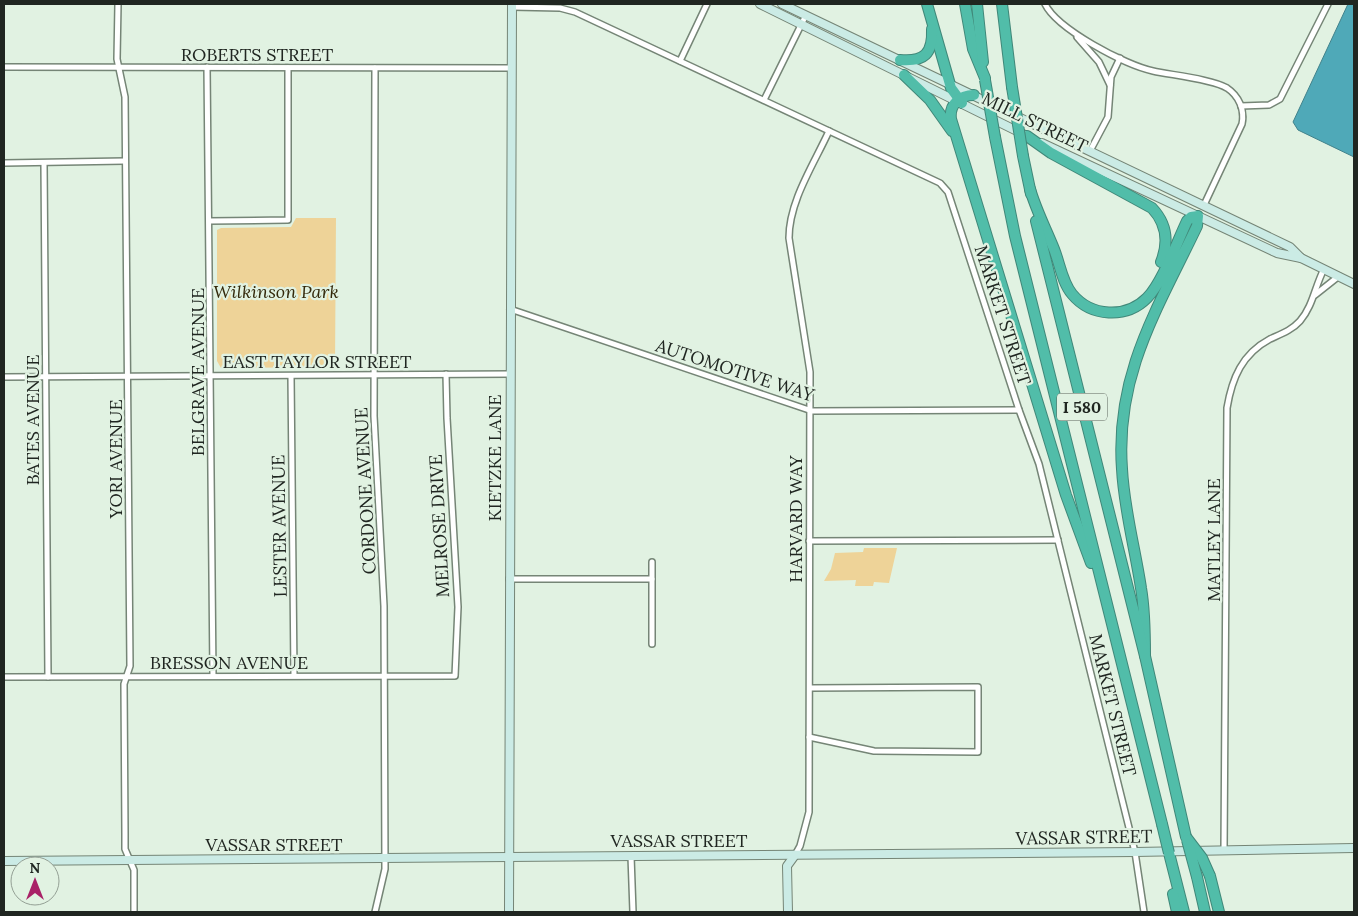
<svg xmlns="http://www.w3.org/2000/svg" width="1358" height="916" viewBox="0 0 1358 916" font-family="Lora,serif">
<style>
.green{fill:#eed398}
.water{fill:#4fa9b8;stroke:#41828b}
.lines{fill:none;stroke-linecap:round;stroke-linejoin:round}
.street-casing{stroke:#758576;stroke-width:8}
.secondary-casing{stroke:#758576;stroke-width:10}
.highway-casing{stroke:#408879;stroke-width:12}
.street{stroke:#fff;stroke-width:5}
.secondary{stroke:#cbebe5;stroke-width:8}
.highway{stroke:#51bda9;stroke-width:10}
.highway-bridge-casing{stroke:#408879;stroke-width:12;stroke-linecap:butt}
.highway-bridge{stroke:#51bda9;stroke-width:10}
.labels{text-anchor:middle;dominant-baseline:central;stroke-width:4.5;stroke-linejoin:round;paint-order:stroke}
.shield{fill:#e1f2e2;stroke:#5a635b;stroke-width:1}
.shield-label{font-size:16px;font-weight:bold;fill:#202621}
.street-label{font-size:18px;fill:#202621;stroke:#e1f2e2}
.park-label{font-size:18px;font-style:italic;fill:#34290b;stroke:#e1f2e2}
</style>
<rect width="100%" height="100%" fill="#e1f2e2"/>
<g class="green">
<polygon points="296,218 336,218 335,367 221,368 217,361 217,230 221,228 291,227"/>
<polygon points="864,548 897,548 889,583 874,582 873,586 855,586 856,580 824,581 831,569 835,553 863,552"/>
</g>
<polygon class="water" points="1348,4 1354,4 1354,157 1298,130 1293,122"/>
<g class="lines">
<g class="street-casing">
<g id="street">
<polyline points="118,4 117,59 125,97 130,666 124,684 125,833 125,849 134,870 134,912"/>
<path d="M1045,4c12,25 80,61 108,67 18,4 59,8 74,17 12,8 18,22 15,36l-38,81"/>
<polyline points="512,7 560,8 575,12 940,183 948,192 1019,410 1039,464 1135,852 1144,912"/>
<polyline points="1077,37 1099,62 1110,85"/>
<polyline points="680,61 707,4"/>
<polyline points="4,67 511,68"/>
<polyline points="207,67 213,676"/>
<polyline points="375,68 374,416 384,606 385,869 375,912"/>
<polyline points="764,100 806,15"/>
<polyline points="1241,106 1269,105 1280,99 1328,4"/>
<polyline points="1090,151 1108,117 1111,77 1120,58"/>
<polyline points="4,163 125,161"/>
<polyline points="44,163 48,677"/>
<polyline points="209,221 288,220 288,68"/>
<polyline points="1315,295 1339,276"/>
<polyline points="510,309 812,411 1019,410"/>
<polyline points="291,376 294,675"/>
<polyline points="4,377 510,374"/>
<polyline points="809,541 1058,540"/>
<polyline points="509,579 652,579"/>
<polyline points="652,644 652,562"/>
<polyline points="4,677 455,676 458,607 447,418 446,374"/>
<polyline points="809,737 874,751 978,752 978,687 810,688"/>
<path d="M1224,850l3,-442c5,-30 15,-54 43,-69 11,-5 22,-9 30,-18 13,-15 15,-35 24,-52"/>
<path d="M795,855l5,-9 9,-34 1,-440 -21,-134c0,-37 25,-74 40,-107"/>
<polyline points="631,856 633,912"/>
</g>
</g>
<g class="secondary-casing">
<g id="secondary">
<polyline points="760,4 1023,134"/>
<polyline points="782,4 1290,247 1301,258"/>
<polyline points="1042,143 1277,253 1301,258 1354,284"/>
<polyline points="4,861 1135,852 1354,848"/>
<polyline points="509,912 512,4"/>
<polyline points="788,912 787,866 795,855"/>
</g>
</g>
<g class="highway-casing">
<g id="highway">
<polyline points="927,4 951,88 962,103"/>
<polyline points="965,4 973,49 985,78"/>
<polyline points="977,4 983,62"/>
<polyline points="1002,4 1012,87"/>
<path d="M900,60c24,2 33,-6 32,-31"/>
<polyline points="904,75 930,100 952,131"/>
<path d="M974,95c-14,0 -25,9 -23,24l115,376 25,68"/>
<path d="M1027,136l24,17 101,55c15,16 17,34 9,54"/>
<polyline points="995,137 1015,236 1162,824"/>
<polyline points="1023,156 1031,194"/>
<path d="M1030,189c6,21 16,40 24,60 6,15 8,33 18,45 19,23 54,25 75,4 15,-15 30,-56 40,-77l4,-4 7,-1 -1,10c-39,82 -82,148 -75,243 2,40 13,79 19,119 4,23 4,46 4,68"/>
<polyline points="1036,221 1145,656 1186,837"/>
<polyline points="1169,853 1184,912"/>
<polyline points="1210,876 1219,912"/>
<polyline points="1197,877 1205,912"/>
<polyline points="1173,894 1177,912"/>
</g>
</g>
<use href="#street" class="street"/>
<use href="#secondary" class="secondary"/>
<use href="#highway" class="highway"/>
<g class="highway-bridge-casing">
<g id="highway-bridge">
<polyline points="985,80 995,137"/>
<polyline points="1012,87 1023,156"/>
<polyline points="1162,824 1169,853"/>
<polyline points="1186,837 1202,858 1210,876"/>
<polyline points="1187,840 1197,877"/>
</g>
</g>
<use href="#highway-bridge" class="highway-bridge"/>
</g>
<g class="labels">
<rect class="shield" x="1057" y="393.5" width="50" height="27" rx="4"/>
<g class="shield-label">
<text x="1082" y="407">I 580</text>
</g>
<g class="street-label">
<text x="257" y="54">ROBERTS STREET</text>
<text transform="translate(1035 122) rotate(26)">MILL STREET</text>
<text transform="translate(1003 315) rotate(72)">MARKET STREET</text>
<text x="317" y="361">EAST TAYLOR STREET</text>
<text transform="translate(735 370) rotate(18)">AUTOMOTIVE WAY</text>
<text transform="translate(197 372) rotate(-90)">BELGRAVE AVENUE</text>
<text transform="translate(32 420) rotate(-90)">BATES AVENUE</text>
<text transform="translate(494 458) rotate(-90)">KIETZKE LANE</text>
<text transform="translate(115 459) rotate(-90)">YORI AVENUE</text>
<text transform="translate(365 491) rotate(-93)">CORDONE AVENUE</text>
<text transform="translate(795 519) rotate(-90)">HARVARD WAY</text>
<text transform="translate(279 526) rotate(-91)">LESTER AVENUE</text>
<text transform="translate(439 526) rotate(-93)">MELROSE DRIVE</text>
<text transform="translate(1213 540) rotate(-90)">MATLEY LANE</text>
<text x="229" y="662">BRESSON AVENUE</text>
<text transform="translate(1113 705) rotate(76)">MARKET STREET</text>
<text transform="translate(1084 837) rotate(-1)">VASSAR STREET</text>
<text x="679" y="840">VASSAR STREET</text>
<text x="274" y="844">VASSAR STREET</text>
</g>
<g class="park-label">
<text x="276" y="291">Wilkinson Park</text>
</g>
</g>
<rect width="1358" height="916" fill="none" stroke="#202621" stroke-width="10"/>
<g transform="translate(35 881)"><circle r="24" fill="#e1f2e2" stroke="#94a095"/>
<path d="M0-4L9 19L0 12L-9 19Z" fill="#a92167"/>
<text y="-8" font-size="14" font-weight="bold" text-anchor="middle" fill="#202621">N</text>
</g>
</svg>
